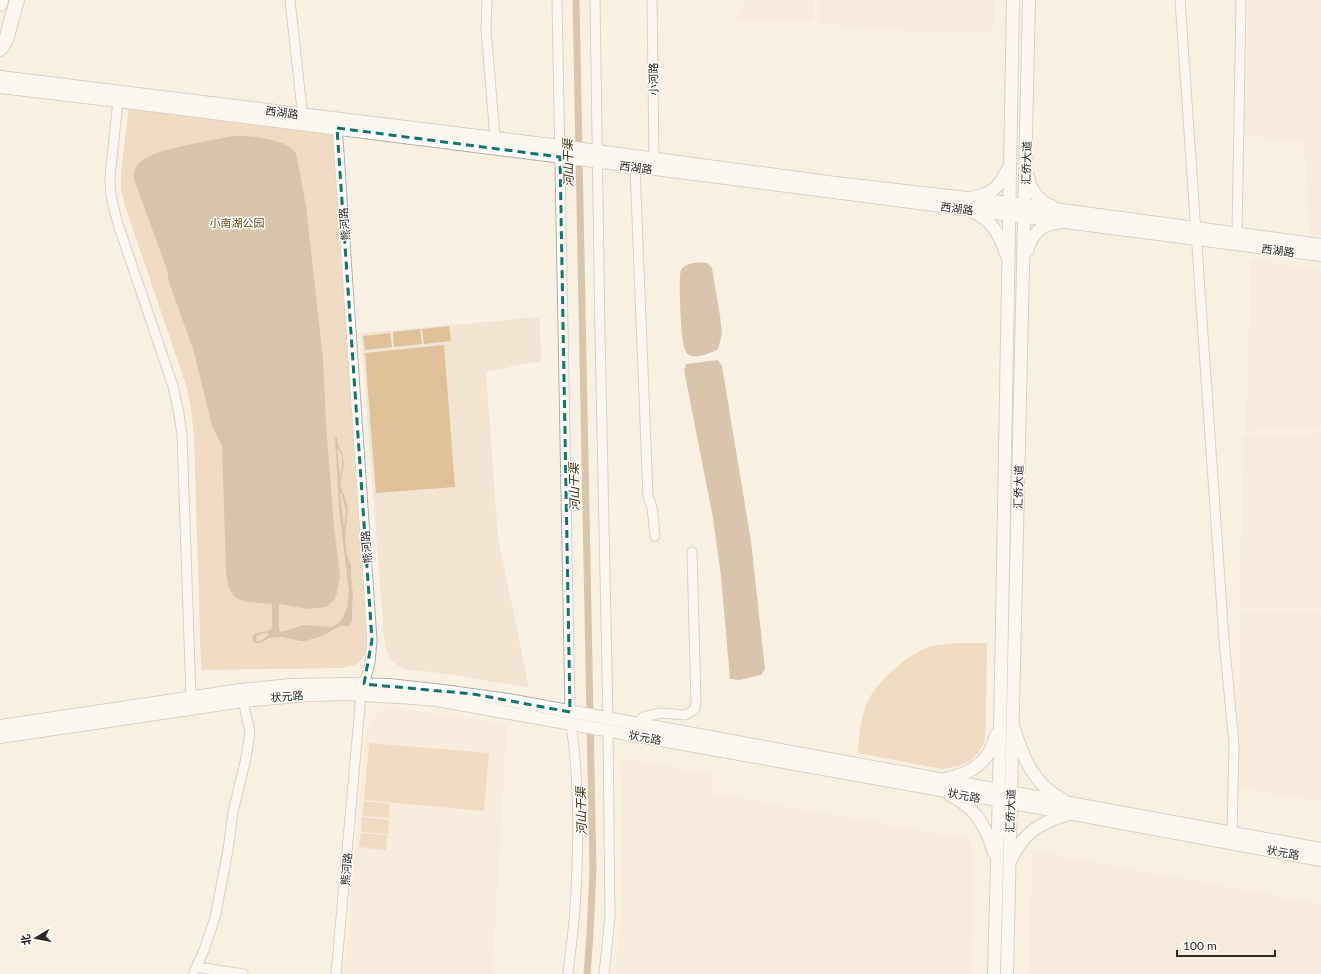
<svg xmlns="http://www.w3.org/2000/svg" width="1321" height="974" viewBox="0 0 1321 974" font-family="Lato,'Noto Sans SC',sans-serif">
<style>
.built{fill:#f2e4d2}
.green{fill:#dfc19a}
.water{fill:#b29166;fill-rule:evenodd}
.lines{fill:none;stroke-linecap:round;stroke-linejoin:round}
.canal{stroke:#b29166;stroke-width:7}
.minor-casing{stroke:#b5aca1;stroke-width:11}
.major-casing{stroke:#b5aca1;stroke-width:14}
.highway-casing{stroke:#b5aca1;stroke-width:16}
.minor{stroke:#fff;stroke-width:9}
.major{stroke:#fff;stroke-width:12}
.highway{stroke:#fff;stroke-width:14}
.marked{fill:none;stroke:#0f766e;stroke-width:3;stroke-dasharray:8 5;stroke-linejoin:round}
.labels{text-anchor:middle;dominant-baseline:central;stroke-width:3;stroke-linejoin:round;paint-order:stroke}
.street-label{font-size:11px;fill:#2c2824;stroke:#fefefe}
.park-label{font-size:11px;fill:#6d4b18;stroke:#fefefe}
.water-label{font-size:12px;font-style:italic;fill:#442d08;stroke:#fefefe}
</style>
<rect width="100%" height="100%" fill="#f9f0e4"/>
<g class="built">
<polygon points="747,0 814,0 813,21 737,20"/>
<polygon points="819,0 994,0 993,32 903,31 819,23"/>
<polygon points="1249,0 1321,0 1321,236 1310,235 1304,143 1244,134"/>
<polygon points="1251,260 1321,269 1321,429 1246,431"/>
<polygon points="540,317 541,361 486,372 498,537 529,688 441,673 405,670 398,666 391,660 386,650 384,639 361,333"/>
<polygon points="1321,433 1321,608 1239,607 1244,435"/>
<polygon points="1241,611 1321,611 1321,802 1236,787"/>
<polygon points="392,708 448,715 507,724 492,974 344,974 365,740 367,729 371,721 377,714 384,709"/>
<polygon points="621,758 712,775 711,793 968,839 973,856 971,974 615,974 622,910"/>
<polygon points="1032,851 1321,904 1321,974 1029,974"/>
</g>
<g class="green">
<path d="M129,106l203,26 35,515c-4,15 -9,18 -25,21l-141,2 -7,-235 -3,-26 -5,-24 -61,-179 -4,-17v-16z"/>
<polygon points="449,326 451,341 424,344 422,329"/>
<polygon points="420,329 422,344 394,347 393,332"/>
<polygon points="390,333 392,347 365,350 363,336"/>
<polygon points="444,345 455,487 376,493 365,353"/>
<path d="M960,643h27l-1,83 -2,17 -6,10 -8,8 -11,5 -17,3 -84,-16c1,-17 2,-35 10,-52 9,-20 43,-50 64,-55 9,-2 19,-2 28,-3z"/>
<polygon points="369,743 489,753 484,811 364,800"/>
<polygon points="364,801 390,804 389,818 362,816"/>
<polygon points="362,817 389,820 388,834 361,832"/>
<polygon points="361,833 387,835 386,850 359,847"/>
</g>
<g class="water">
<path d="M233,136c15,-1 54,3 63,17l10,53 17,153 3,65 8,103 6,49 -3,17 -3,7 -8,7 -18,2 -29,-5v25l2,3 23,-7 28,2 8,-5 7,-14 2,-17 -10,-82 -4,-72h2l2,11 3,4 2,12 -4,20 8,23 -3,34 2,14 4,10v12l2,18 -1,13v13l-3,5h-9l-18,10 -17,5h-5l-18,-4 -13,1 -8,5h-7l-2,-6 3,-4 14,-2 3,-3v-24c-28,-3 -43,2 -46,-33l-4,-125 -10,-20 -18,-74 -25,-70 -2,-12 -33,-91c-1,-6 1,-13 6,-17 16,-14 71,-21 93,-26zM337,449h2c4,8 4,18 1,26zM341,493l5,18 -2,16 -4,-33zM260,634l7,-1 2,2 -7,5 -5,1 -1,-4z"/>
<path d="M698,262l9,1 5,5 8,48 2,18 -4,15c-6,4 -22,10 -29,6 -4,-2 -6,-10 -6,-14 -2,-10 -5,-64 -2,-71 4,-6 10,-6 17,-8z"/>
<polygon points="718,360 722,366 751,541 765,669 761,675 739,680 730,679 721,576 713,518 684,370 686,364"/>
</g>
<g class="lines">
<polyline class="canal" points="576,0 593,870 590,934 587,974"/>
<g class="minor-casing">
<g id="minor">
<polyline points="290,0 303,119"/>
<polyline points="487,0 486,29 495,138"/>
<polyline points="557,0 570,712"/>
<polyline points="595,0 600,334 608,719"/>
<polyline points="652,0 654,159"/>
<polyline points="1180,0 1224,639 1234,744 1232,833"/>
<path d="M118,101l-8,75c-1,17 4,34 9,51l54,159 6,28 3,22 9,261"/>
<polyline points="635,167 648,497 652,507 655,536"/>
<polyline points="1237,234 1241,0"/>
<polyline points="637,724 643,717 661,713 685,715 689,713 694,710 696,703 692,552"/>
<polyline points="197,967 243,974"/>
<polyline points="193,974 204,950 215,918 228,850 233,812 246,758 250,732 243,701"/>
<polyline points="336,974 361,695 370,663 372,640 337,124"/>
<path d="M568,974c2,-22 6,-45 7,-67 4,-61 5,-122 -4,-183"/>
<polyline points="604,974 610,916 608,731"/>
</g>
</g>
<g class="major-casing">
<g id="major">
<polyline points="0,77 560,146 835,183 1010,203 1321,245"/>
<polyline points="0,87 118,101 539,154 1321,255"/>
<path d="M1028,177c3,14 10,24 24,29"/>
<path d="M974,197c21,-4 26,-12 35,-30"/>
<path d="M973,212c18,7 28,25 33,42"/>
<path d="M1027,251c4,-16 14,-27 31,-28"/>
<polyline points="0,726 241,690 290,685 348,684 389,685 443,691 508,700 1321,849"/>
<path d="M1015,731c8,27 20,55 47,68"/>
<polyline points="0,737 243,701 308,695 348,694 414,698 437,700 1052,810 1321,860"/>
<path d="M945,779c27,-6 44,-16 51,-44"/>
<path d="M950,795c26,13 36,31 44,58"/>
<path d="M1011,860c12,-28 31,-38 58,-46"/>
<polyline points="994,974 999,791 1013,0"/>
<path d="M1007,974c6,-325 16,-649 22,-974"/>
</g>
</g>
<g class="highway-casing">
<g id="highway">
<polyline points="0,4 1,0"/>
<polyline points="0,49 6,40 17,0"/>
</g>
</g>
<use href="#minor" class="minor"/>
<use href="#major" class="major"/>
<use href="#highway" class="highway"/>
</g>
<path d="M0 0H1321V974H0ZM337,128l223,29 10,555 -97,-18 -109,-10 8,-44z" fill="#f9f0e4" fill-opacity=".55" fill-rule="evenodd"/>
<path class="marked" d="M337,128l223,29 10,555 -97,-18 -109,-10 8,-44z"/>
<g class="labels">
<g class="street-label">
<text transform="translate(653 79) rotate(-91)">小河路</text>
<text transform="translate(282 112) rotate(7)">西湖路</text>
<text transform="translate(1026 163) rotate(-89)">汇侨大道</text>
<text transform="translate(636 167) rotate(7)">西湖路</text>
<text transform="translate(957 208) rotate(7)">西湖路</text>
<text transform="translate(344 224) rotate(-94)">熊河路</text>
<text transform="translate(1278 250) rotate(7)">西湖路</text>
<text transform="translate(1018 487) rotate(-89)">汇侨大道</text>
<text transform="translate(366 547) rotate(-94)">熊河路</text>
<text transform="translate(287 696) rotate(-4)">状元路</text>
<text transform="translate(645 737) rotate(10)">状元路</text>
<text transform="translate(964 795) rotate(10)">状元路</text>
<text transform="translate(1010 811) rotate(-89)">汇侨大道</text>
<text transform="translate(1283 852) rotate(10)">状元路</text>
<text transform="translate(346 869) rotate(-85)">熊河路</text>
</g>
<g class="park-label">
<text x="237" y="222">小南湖公园</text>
</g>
<g class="water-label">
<text transform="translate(568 163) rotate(-91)">河山干渠</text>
<text transform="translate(574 487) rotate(-91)">河山干渠</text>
<text transform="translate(581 811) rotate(-91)">河山干渠</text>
</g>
</g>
<g transform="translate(36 938) rotate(260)" stroke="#fefefe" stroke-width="3" paint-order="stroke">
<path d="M0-3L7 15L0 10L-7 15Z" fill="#2c2824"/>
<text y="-6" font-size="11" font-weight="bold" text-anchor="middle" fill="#2c2824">北</text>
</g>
<path d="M1177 950v6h98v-6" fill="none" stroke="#2c2824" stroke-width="2"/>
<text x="1183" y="950" font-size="12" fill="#2c2824" stroke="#fefefe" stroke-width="3" paint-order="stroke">100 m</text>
</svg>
